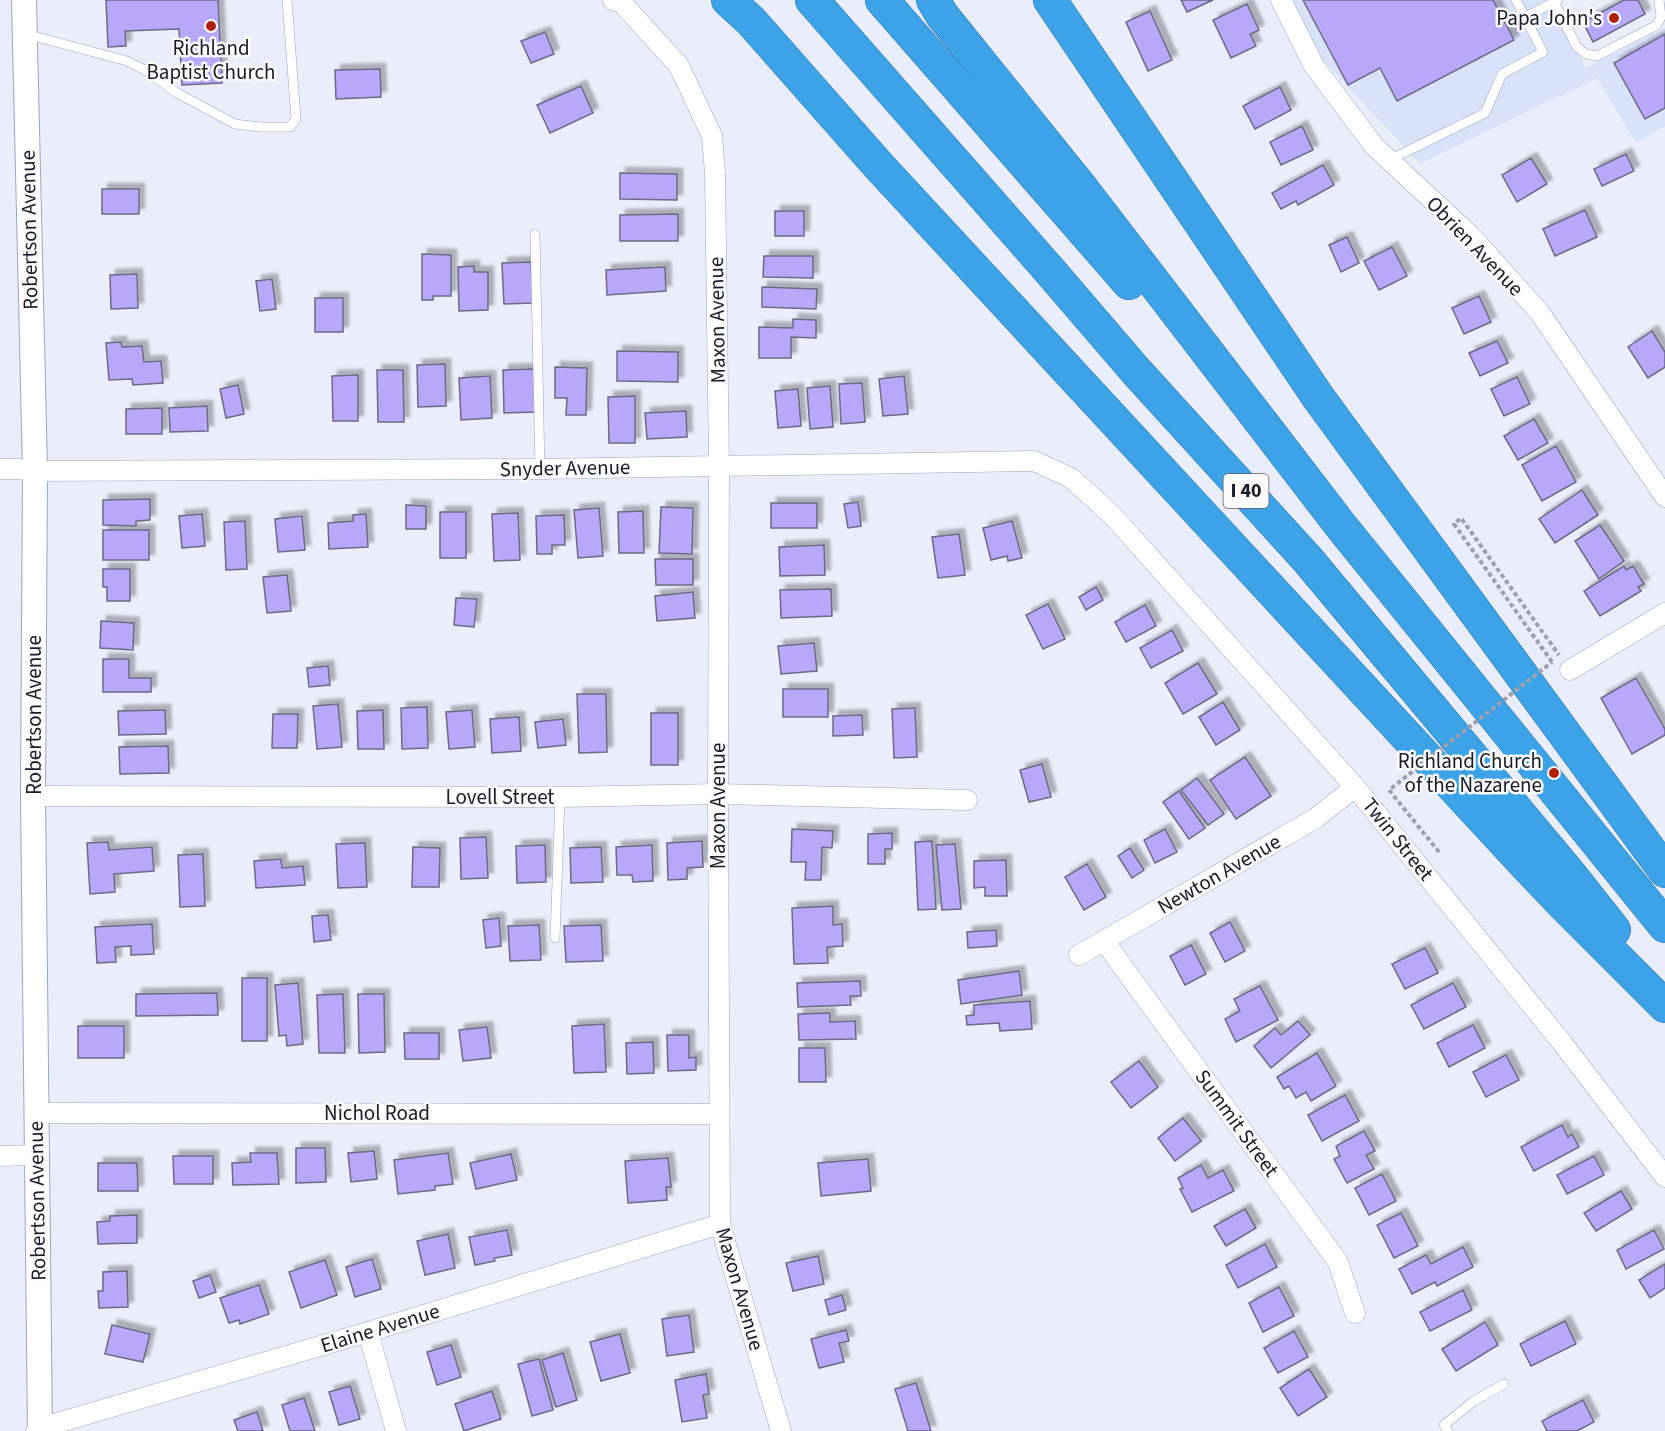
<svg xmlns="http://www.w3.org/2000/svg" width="1665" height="1431" viewBox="0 0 1665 1431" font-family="'Source Sans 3',sans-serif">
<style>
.built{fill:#d8e2f8}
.building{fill:#b7a8fa;stroke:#6d6985;stroke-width:1.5;filter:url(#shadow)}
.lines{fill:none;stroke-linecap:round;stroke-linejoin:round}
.service-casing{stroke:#9aa6c2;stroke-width:10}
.minor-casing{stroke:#9aa6c2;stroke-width:21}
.tertiary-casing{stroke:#9aa6c2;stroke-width:26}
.motorway-casing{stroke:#3074a4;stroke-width:34}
.path{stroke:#9da1ad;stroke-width:4;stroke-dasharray:4.5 3;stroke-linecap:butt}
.service{stroke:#fff;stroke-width:9}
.minor{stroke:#fff;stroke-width:20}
.tertiary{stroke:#fff;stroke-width:24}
.motorway{stroke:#3da3e8;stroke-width:33}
.path-bridge{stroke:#9da1ad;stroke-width:4;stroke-dasharray:4.5 3;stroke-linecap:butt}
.poi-dot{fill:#af200d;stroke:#fbfbfb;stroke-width:2}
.labels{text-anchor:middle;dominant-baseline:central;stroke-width:5;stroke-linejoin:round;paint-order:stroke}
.shield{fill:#fbfbfb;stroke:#5c5f67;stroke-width:1.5}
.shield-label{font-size:20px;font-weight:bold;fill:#181c27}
.poi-label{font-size:21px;fill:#181c27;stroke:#fbfbfb;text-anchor:end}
.street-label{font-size:21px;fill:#181c27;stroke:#fbfbfb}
</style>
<defs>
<filter id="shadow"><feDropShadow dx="5.5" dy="-5.5" stdDeviation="1.5" flood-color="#0004"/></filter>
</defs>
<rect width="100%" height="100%" fill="#e9eefa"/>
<polygon class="built" points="1292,0 1549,0 1586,68 1665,28 1665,126 1636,143 1597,78 1420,164 1322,59"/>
<g class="building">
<polygon points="106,0 218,0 222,83 182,85 179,29 125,31 126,46 108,47"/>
<polygon points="1181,0 1213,0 1187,12"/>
<polygon points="1303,0 1493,0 1514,40 1397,101 1380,68 1348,85"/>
<polygon points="1624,0 1638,0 1645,14 1593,42 1583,22"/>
<polygon points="1247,4 1259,30 1250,34 1256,46 1231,58 1213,20"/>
<polygon points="1150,11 1172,60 1148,71 1126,22"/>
<polygon points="545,32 554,54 531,63 521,41"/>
<polygon points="1665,34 1665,108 1645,119 1614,63"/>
<polygon points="380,69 381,97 336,99 335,70"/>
<polygon points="581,86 593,113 550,133 537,105"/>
<polygon points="1280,87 1291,110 1255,129 1243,106"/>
<polygon points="1302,126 1313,150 1281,165 1270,142"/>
<polygon points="1626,154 1634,171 1602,186 1594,169"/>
<polygon points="1531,158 1547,184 1517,202 1502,175"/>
<polygon points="1323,165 1334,185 1298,205 1296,201 1281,209 1272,193"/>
<polygon points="620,173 677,174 677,200 620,199"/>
<rect x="102" y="189" width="37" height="25"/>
<polygon points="1585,210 1597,237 1555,256 1543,229"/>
<rect x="775" y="211" width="29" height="25"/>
<polygon points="678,214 678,241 620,241 620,215"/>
<polygon points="1347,237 1359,263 1341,272 1329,245"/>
<polygon points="1392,247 1407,276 1379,290 1364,261"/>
<polygon points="422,254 451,255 451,296 433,296 433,300 422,300"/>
<polygon points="764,256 813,256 813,278 763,277"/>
<polygon points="531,262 533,303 504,304 502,263"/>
<polygon points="474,266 474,272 488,272 488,310 459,311 458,267"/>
<polygon points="665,267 666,291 607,295 606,270"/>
<polygon points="137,274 138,308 111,309 110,275"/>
<polygon points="272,279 276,309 260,311 256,281"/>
<polygon points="762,287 817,289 816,309 762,307"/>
<polygon points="1479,296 1491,322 1464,334 1452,308"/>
<rect x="315" y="298" width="28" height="34"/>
<polygon points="793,319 816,320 816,338 791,337 791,358 759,358 759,327 793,328"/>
<polygon points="1652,331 1665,352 1665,367 1648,378 1628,347"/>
<polygon points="1497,341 1508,363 1480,376 1469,353"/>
<polygon points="121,342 122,347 142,346 144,362 161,361 163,383 133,385 132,379 109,380 106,343"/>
<polygon points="617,351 678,352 678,382 617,381"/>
<polygon points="445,364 446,406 418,407 417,365"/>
<polygon points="555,367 587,368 586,415 566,415 567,398 555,398"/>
<polygon points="534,369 535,412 504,413 503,370"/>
<polygon points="377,370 403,370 404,422 378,422"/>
<polygon points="358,375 358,421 333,421 332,376"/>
<polygon points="490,376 492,418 461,420 459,378"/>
<polygon points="904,376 908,414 883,416 879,379"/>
<polygon points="1517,377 1530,404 1504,416 1491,389"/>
<polygon points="862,383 865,422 841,424 839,384"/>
<polygon points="238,385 244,414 226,418 220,389"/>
<polygon points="830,386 833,427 810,429 807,388"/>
<polygon points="798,389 801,426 778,428 775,391"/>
<polygon points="635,396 635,443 609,443 608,397"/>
<polygon points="207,406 208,431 170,432 169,408"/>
<polygon points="162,408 162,434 126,434 126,409"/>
<polygon points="686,411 687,437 647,439 645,413"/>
<polygon points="1534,419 1548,443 1518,460 1504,436"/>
<polygon points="1556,446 1576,482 1542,501 1522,465"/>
<polygon points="1582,490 1598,515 1555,543 1539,519"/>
<polygon points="150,499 150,520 136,521 136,526 103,525 103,500"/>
<polygon points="858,502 861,526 848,528 844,504"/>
<rect x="771" y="503" width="46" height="25"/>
<polygon points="406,505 426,506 426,529 406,529"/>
<polygon points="661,507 693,508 692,554 659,553"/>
<polygon points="599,508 603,556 578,558 574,510"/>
<polygon points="643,511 644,553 619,553 618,512"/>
<rect x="440" y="512" width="26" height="46"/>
<polygon points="518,513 520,560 494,561 492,514"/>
<polygon points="202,514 205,546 182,548 179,516"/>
<polygon points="366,514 368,547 329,549 328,523 353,521 353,515"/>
<polygon points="564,515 565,545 552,545 552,554 537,554 536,516"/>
<polygon points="302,516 305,550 278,552 275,519"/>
<polygon points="245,521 247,569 226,570 224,522"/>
<polygon points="1012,521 1022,558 1008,561 1007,556 991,560 983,528"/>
<polygon points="1600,525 1624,561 1599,579 1575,541"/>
<rect x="103" y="530" width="46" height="30"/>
<polygon points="959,534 965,575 938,578 932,537"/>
<polygon points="824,545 825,575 780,576 779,547"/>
<polygon points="655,559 693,559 693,585 656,585"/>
<polygon points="1624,566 1626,570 1633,566 1644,584 1638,587 1641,591 1600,616 1584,591"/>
<polygon points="103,569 130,569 130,601 107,601 107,587 103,587"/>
<polygon points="287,575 291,611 267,613 263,577"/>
<polygon points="1096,587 1103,600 1086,610 1079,597"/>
<polygon points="831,589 832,616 781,618 780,590"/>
<polygon points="693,592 695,618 657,621 655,596"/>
<polygon points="456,598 477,599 474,627 454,625"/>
<polygon points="1048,604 1065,639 1043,649 1026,615"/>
<polygon points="1145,605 1156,626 1126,642 1115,622"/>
<polygon points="101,621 134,623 133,650 100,648"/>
<polygon points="1172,630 1183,651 1151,668 1140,648"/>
<polygon points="814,643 817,671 781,674 778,646"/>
<polygon points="103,659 129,659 129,678 151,678 151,692 103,692"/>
<polygon points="1198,663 1217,694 1183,714 1165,683"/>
<polygon points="328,666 330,685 309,687 307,668"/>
<polygon points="1636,678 1665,729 1665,735 1632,754 1601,698"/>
<rect x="783" y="689" width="45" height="28"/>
<polygon points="577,694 606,694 607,752 579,753"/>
<polygon points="1223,702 1240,730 1216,745 1199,717"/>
<polygon points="338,704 342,747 317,749 313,706"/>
<polygon points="427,707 428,748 402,749 401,708"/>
<polygon points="915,708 917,757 894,758 892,709"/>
<polygon points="165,710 166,734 119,735 118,711"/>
<polygon points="383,710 384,749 358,749 357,711"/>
<polygon points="472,710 475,747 449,749 446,712"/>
<rect x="651" y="713" width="27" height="52"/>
<polygon points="273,714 298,714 297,748 272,748"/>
<polygon points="862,715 863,735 833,736 833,716"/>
<polygon points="519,717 521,751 492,753 490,719"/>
<polygon points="563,719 566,745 538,748 535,722"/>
<polygon points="168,746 169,773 120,774 119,747"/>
<polygon points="1245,757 1271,796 1236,819 1210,780"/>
<polygon points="1042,764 1051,797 1029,802 1020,770"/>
<polygon points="1197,778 1224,814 1208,825 1181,790"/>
<polygon points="1179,791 1205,828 1189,839 1163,802"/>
<polygon points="792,829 833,831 832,848 822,847 821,880 805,880 806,862 791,862"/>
<polygon points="1165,829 1177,852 1155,863 1144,840"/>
<polygon points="892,833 892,849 885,849 885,864 868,864 868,834"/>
<polygon points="486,837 488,878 461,879 460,838"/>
<polygon points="702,841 703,867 687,868 687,879 668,880 667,843"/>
<polygon points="932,841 936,909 918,910 915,842"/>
<polygon points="108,842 109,850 152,847 154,871 114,874 115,892 90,894 87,843"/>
<polygon points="365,843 367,887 338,888 336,844"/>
<polygon points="955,844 961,909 942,910 936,845"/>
<polygon points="545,845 546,882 517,883 516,846"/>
<polygon points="652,845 653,881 633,882 632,875 617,875 616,847"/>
<polygon points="413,847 440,848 439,887 412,887"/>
<polygon points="601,847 603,882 571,883 570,848"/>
<polygon points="1130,848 1144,870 1132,878 1118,856"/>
<polygon points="203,854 205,906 180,907 178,855"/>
<polygon points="281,859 282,868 303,866 305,885 256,888 254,861"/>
<polygon points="1006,860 1007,896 985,896 985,887 974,888 974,861"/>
<polygon points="1087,864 1106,897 1084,910 1065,877"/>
<polygon points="833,906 833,925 842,924 843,946 827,947 828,963 794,964 792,908"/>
<polygon points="328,915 331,940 314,942 312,916"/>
<polygon points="499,918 501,946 486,948 483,920"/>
<polygon points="1230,922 1245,951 1225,962 1210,933"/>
<polygon points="152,924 154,954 131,955 131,946 115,947 116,962 97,963 95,927"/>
<polygon points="539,925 541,960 510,961 508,926"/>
<polygon points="601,925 603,961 566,962 564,926"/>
<polygon points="996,930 997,946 968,948 967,932"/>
<polygon points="1191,945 1206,974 1185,985 1170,956"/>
<polygon points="1425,948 1438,973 1405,989 1392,964"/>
<polygon points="1019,971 1022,995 961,1004 958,980"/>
<rect x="242" y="978" width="25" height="63"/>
<polygon points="860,981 861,996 850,996 851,1005 798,1007 797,983"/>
<polygon points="298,983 303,1044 287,1046 286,1035 279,1036 275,985"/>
<polygon points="1453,983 1466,1007 1424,1029 1411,1005"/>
<polygon points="1260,986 1278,1020 1236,1042 1225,1019 1240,1011 1234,999"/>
<polygon points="217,993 218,1015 136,1016 136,994"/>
<polygon points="343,994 345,1053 319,1053 317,995"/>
<polygon points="358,994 384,994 385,1052 359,1053"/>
<polygon points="1030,1001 1032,1029 1000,1031 999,1023 967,1025 966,1016 974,1015 974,1005"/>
<polygon points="830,1013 830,1022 855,1021 856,1039 799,1040 798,1014"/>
<polygon points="1298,1021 1310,1035 1271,1068 1254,1046 1275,1028 1281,1035"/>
<polygon points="604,1024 606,1072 574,1073 572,1026"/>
<polygon points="1473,1025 1485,1048 1449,1067 1437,1043"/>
<rect x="78" y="1026" width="46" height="32"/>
<polygon points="487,1027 491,1058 463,1061 459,1030"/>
<polygon points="404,1033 439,1033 439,1059 405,1059"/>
<polygon points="667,1035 689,1035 689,1058 696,1057 696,1070 668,1071"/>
<polygon points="653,1042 654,1073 627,1074 626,1043"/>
<polygon points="799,1048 825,1048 826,1082 799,1082"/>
<polygon points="1317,1053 1336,1086 1311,1101 1306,1092 1296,1098 1289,1086 1284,1089 1277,1077"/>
<polygon points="1506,1055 1519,1080 1486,1097 1473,1072"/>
<polygon points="1139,1061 1158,1087 1131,1108 1111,1082"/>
<polygon points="1345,1095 1359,1121 1322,1141 1308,1115"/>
<polygon points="1183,1118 1201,1141 1175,1161 1158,1138"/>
<polygon points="1562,1125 1568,1137 1572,1134 1579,1147 1534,1171 1521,1147"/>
<polygon points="1364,1131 1375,1151 1366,1155 1374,1169 1347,1183 1334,1159 1340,1156 1336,1146"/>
<polygon points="296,1148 325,1148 326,1182 296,1183"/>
<polygon points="374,1151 377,1179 351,1182 348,1153"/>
<polygon points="250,1153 277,1153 279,1184 233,1185 232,1163 251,1162"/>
<polygon points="448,1153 453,1184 435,1186 435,1190 398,1194 394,1160"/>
<polygon points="511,1154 517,1180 476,1189 470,1163"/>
<polygon points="173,1156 213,1156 213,1184 174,1184"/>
<polygon points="1594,1156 1604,1175 1567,1194 1557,1175"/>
<polygon points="668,1158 671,1187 666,1187 667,1200 628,1203 625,1161"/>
<polygon points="868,1159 871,1191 821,1196 818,1163"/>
<polygon points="98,1163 137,1163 138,1191 98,1191"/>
<polygon points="1201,1165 1208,1178 1223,1170 1234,1191 1192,1212 1180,1189 1183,1188 1178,1178"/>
<polygon points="1382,1174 1396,1201 1369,1215 1355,1188"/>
<polygon points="1621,1191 1632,1209 1596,1231 1584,1213"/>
<polygon points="1245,1209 1256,1228 1226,1246 1214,1226"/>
<polygon points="1401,1213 1418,1246 1394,1258 1377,1225"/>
<polygon points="137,1215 137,1243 98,1244 97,1222 110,1221 110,1216"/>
<polygon points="507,1230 512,1255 494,1258 495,1261 475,1265 469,1237"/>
<polygon points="1654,1230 1664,1249 1626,1269 1617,1250"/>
<polygon points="448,1234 455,1268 425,1275 417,1241"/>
<polygon points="1265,1244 1277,1267 1238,1288 1226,1265"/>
<polygon points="1463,1247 1473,1267 1437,1286 1435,1282 1412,1294 1399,1269 1426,1255 1431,1264"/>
<polygon points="818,1256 824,1284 793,1291 786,1263"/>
<polygon points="372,1259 381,1289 355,1297 346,1267"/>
<polygon points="325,1260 337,1295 301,1308 289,1272"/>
<polygon points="1665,1264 1665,1288 1650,1298 1639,1280"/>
<polygon points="127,1271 128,1307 99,1308 98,1291 103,1291 103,1272"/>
<polygon points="210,1275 216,1292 199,1298 193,1281"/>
<polygon points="259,1285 269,1314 240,1324 239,1320 229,1323 220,1298"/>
<polygon points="1279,1287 1294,1316 1263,1332 1249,1303"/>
<polygon points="1463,1290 1472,1310 1430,1331 1420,1312"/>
<polygon points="842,1295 846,1310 829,1315 825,1300"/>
<polygon points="689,1315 694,1352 667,1356 662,1319"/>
<polygon points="1565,1321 1576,1344 1531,1366 1520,1344"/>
<polygon points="1485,1322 1498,1345 1456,1371 1442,1349"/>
<polygon points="112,1325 150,1334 143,1362 105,1354"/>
<polygon points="846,1330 849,1341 839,1343 844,1362 819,1368 811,1339"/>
<polygon points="1294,1331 1308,1357 1278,1373 1264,1348"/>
<polygon points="620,1334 630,1373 601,1381 590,1342"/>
<polygon points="451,1345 461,1377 437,1385 427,1352"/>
<polygon points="563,1353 577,1400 556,1407 542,1360"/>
<polygon points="539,1359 553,1410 532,1416 518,1364"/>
<polygon points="1309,1369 1327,1397 1298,1416 1280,1388"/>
<polygon points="706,1374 709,1394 703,1395 707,1418 682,1422 675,1380"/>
<polygon points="916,1383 931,1431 908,1431 895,1389"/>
<polygon points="350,1386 360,1419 339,1425 329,1392"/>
<polygon points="492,1391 501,1419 464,1431 455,1404"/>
<polygon points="304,1398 315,1431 290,1431 282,1405"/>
<polygon points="1583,1400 1594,1422 1577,1431 1547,1431 1542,1421"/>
<polygon points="257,1412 263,1431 238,1431 234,1420"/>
</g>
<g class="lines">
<g class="service-casing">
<g id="service">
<polyline points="1554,2 1577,47 1586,54 1597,56 1657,25 1661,17 1659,0"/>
<polyline points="1525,17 1558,0"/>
<polyline points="26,34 127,61 145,70 177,93 235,124 260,127 290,127 296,119 287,0"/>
<polyline points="1389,160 1485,113 1502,74 1543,52 1516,0"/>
<polyline points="535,234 540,469"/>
<polyline points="555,938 560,797"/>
<polyline points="1448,1431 1444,1425 1474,1401 1504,1384"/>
</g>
</g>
<g class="minor-casing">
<g id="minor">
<polyline points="613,0 622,3 679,66 712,136 715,173 719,466 718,794 720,1224 781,1431"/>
<polyline points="1281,0 1314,66 1374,146 1471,236 1540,313 1665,497"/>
<polyline points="0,469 18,469 35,471 540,469 1034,461 1071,478 1112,515 1355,787 1563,1044 1665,1177"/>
<polyline points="1570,670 1665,613"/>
<polyline points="33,796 560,797 718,794 967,800"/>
<polyline points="1104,941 1338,1262 1355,1313"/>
<polyline points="1079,955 1316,818 1355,787"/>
<polyline points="36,1113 719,1114"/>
<polyline points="0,1156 37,1155"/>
<polyline points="368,1332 396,1431"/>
<polyline points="36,1431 40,1428 368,1332 720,1224"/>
</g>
</g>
<g class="tertiary-casing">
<polyline id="tertiary" points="24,0 35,471 33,796 40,1431"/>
</g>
<g class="motorway-casing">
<g id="motorway">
<polyline points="728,0 751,21 878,165 1523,862 1563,904 1665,1006"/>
<polyline points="812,0 1050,271 1135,370 1308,560 1573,878 1614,930"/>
<polyline points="882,0 1129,283"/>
<polyline points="933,0 942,15 1083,190 1341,526 1665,926"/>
<polyline points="1050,0 1318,397 1665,871"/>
</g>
</g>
<polyline class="path" points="1552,662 1454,524 1461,518 1559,655"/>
<use href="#service" class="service"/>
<use href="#minor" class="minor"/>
<use href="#tertiary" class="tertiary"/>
<use href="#motorway" class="motorway"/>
<polyline class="path-bridge" points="1439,852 1389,790 1552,662"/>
</g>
<g class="poi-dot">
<circle cx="1614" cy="18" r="6"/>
<circle cx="211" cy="26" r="6"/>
<circle cx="1554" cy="773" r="6"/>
</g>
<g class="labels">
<rect class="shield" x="1223.5" y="474" width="45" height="34" rx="4.5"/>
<g class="shield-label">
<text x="1246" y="491">I 40</text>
</g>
<g class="poi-label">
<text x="1602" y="18">Papa John's</text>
<text x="211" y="48" text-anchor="middle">Richland<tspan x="211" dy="24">Baptist Church</tspan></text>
<text x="1542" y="761">Richland Church<tspan x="1542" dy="24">of the Nazarene</tspan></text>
</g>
<g class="street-label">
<text transform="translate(29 230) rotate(-91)">Robertson Avenue</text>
<text transform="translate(1475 246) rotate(46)">Obrien Avenue</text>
<text transform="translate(717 320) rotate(-91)">Maxon Avenue</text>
<text transform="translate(565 468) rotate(-1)">Snyder Avenue</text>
<text transform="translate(34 715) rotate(-90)">Robertson Avenue</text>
<text x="500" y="797">Lovell Street</text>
<text transform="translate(718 806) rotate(-90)">Maxon Avenue</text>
<text transform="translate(1398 839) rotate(51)">Twin Street</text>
<text transform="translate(1219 874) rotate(-30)">Newton Avenue</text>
<text x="377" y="1113">Nichol Road</text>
<text transform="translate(1237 1123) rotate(54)">Summit Street</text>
<text transform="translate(37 1201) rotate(-91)">Robertson Avenue</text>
<text transform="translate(740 1289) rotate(74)">Maxon Avenue</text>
<text transform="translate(380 1328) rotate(-17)">Elaine Avenue</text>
</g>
</g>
</svg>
